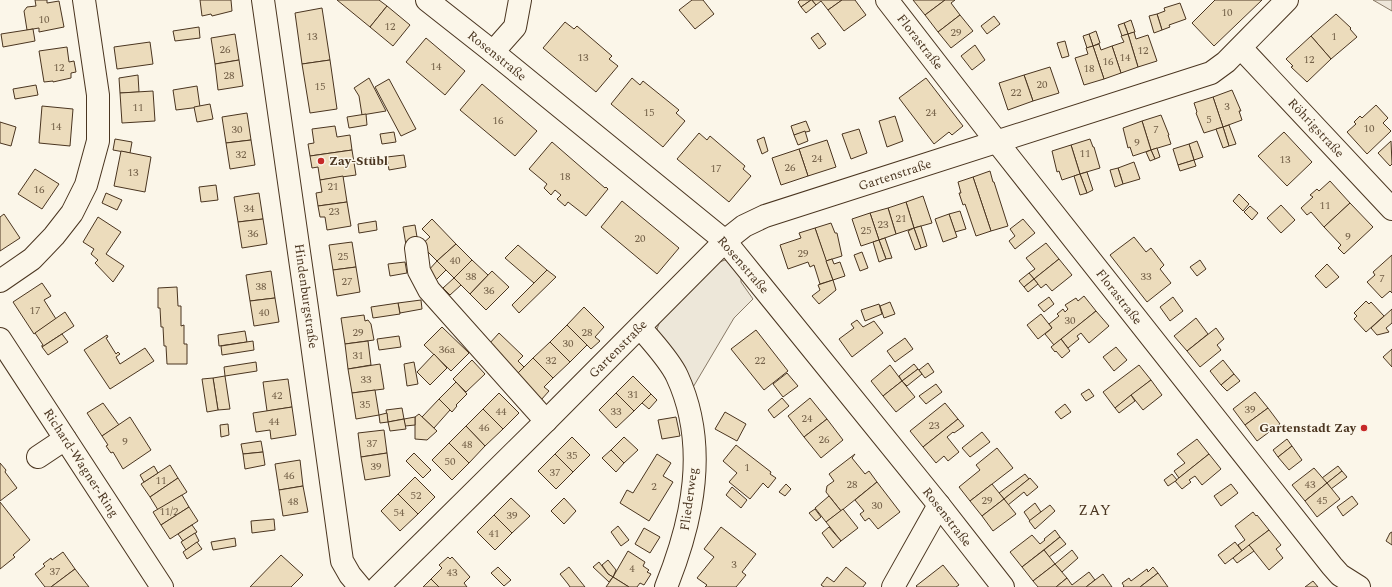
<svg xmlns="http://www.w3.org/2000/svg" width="1392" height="587" viewBox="0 0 1392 587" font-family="Spectral,serif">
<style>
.green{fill:#ede6d9;stroke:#887966}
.parking{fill:#ede7d9;stroke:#887966}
.building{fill:#ecdcbc;stroke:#4a3520}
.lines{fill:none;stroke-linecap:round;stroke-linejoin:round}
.minor-casing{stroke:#4a3520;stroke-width:24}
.minor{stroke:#fbf6e9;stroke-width:22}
.poi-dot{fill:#c62828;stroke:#fbf6e9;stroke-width:1.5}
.labels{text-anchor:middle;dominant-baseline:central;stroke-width:3;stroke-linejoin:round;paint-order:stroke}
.number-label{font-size:11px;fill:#725f47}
.street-label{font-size:13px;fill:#4a3520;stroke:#fbf6e9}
.poi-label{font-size:13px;font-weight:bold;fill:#4a3520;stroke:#fbf6e9;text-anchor:start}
.quarter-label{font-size:15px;letter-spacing:1px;fill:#4a3520;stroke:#fbf6e9}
</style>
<rect width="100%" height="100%" fill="#fbf6e9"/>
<polygon class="green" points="1373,0 1392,0 1392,11"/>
<polygon class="parking" points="725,260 733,263 741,273 741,282 753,299 734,318 689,394 658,336 657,329 660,321 717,263"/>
<g class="building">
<polygon points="35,0 47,0 47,3 59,1 64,27 39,32 39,28 27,30 24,11 27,7 36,6"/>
<polygon points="200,0 231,0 232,11 212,16 211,14 202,16"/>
<polygon points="337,0 379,0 387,6 370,27"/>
<polygon points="692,0 703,0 714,14 695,29 679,10"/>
<polygon points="800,0 811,0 801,7 798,2"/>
<polygon points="811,0 812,0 816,5 806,13 801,7"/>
<polygon points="812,0 842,0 828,10 821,1 816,5"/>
<polygon points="842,0 855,0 866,15 844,31 828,10"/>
<polygon points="913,0 945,0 925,15"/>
<polygon points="945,0 955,0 951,3 960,15 938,32 925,15"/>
<polygon points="1215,0 1262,0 1214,46 1192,23"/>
<polygon points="1180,3 1186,19 1169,25 1170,27 1162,30 1157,14 1165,11 1164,8"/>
<polygon points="387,6 410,25 393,46 370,27"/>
<polygon points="322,8 330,60 302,64 295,13"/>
<polygon points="1157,14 1162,30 1154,33 1149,16"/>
<polygon points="1336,14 1351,28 1350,29 1357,37 1331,59 1311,36"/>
<polygon points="960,15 973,31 951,48 938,32"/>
<polygon points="994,16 1000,24 987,34 981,26"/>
<polygon points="1131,20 1135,32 1128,34 1124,23"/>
<polygon points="565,22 574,29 577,26 612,56 609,59 618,66 596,92 543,48"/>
<polygon points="1124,23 1128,34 1122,36 1118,25"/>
<polygon points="199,27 200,38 175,41 173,31"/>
<polygon points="33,29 35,41 3,47 1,34"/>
<polygon points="1096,31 1100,43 1093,46 1089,34"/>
<polygon points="1134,32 1136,39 1148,35 1157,61 1138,67 1128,34"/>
<polygon points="818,33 826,44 819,49 811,38"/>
<polygon points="235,34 239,60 215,64 211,38"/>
<polygon points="1089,34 1093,46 1087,48 1083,36"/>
<polygon points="1128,34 1138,67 1121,73 1112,46 1124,42 1121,36"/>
<polygon points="1311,36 1331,59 1307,82 1291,67 1293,66 1286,59"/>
<polygon points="426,38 465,71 445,95 406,62"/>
<polygon points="1065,41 1069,56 1062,58 1057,43"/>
<polygon points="150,42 153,64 117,69 114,47"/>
<polygon points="1099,44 1101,50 1112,46 1121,73 1104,79 1093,46"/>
<polygon points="975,45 985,60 972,70 961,56"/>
<polygon points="1093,46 1104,79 1084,85 1075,58 1088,54 1086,48"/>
<polygon points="67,47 69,62 74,61 76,72 71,73 71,78 53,82 53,81 44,82 39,51"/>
<polygon points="239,60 243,86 218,90 215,64"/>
<polygon points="330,60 337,109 310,113 302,64"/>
<polygon points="1050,67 1059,93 1033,101 1024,75"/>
<polygon points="138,75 139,92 120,93 119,78"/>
<polygon points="1024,75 1033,101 1008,110 999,83"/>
<polygon points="369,78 386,111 362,115 359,96 354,88"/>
<polygon points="632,78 640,85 643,81 679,110 676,113 685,121 663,147 611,104"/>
<polygon points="926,78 963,126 952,135 949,132 934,144 899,98"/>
<polygon points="389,79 416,129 401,136 375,87"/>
<polygon points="482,84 537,131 515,156 460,110"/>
<polygon points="36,85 38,95 15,99 13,89"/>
<polygon points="197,86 200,107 176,110 173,90"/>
<polygon points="1232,90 1241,111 1239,111 1242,120 1223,127 1213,97"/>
<polygon points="153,91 155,121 122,123 120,93"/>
<polygon points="1213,97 1223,127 1204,133 1196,113 1197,112 1194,103"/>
<polygon points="210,104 213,119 197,122 194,107"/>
<polygon points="1376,105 1388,118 1383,123 1391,131 1367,154 1347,132 1356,124 1354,122 1360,116 1362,118"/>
<polygon points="42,106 73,109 70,146 39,143"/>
<polygon points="247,113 251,140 226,143 222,117"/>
<polygon points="366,114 367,125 349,128 347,117"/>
<polygon points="1161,115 1169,135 1168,135 1171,144 1151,150 1142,121"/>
<polygon points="895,116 903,141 887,147 879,121"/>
<polygon points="806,121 810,131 794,135 791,126"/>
<polygon points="1142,121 1151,150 1133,156 1130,147 1128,148 1123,128"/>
<polygon points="0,122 16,127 11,146 0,143"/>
<polygon points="1229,125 1236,144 1229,146 1223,127"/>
<polygon points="335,126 337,137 350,135 352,150 310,156 308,144 314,143 312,129"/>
<polygon points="1223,127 1229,146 1223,148 1216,129"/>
<polygon points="859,129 867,153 851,159 842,134"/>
<polygon points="805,131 808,141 798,145 794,135"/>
<polygon points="394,132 396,142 382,144 380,134"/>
<polygon points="1284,132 1312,162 1287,186 1258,156"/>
<polygon points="699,133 707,140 710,136 745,166 743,169 751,176 729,202 677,159"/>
<polygon points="764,137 768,151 762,154 757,140"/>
<polygon points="115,139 132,142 130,153 113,150"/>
<polygon points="1090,139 1093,147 1094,147 1100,168 1080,174 1071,145"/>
<polygon points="251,140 255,165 230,169 226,143"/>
<polygon points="827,140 836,167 808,176 799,149"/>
<polygon points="1197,141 1203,157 1194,160 1189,144"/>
<polygon points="1391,141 1392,164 1390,166 1378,153"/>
<polygon points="552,142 605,188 606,187 608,189 586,216 568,202 565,206 557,199 561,195 555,190 551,195 544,188 547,184 529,169"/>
<polygon points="1189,144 1194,160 1178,165 1173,149"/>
<polygon points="1071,145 1080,174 1062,180 1059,171 1057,172 1052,151"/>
<polygon points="1157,148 1160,157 1155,159 1151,150"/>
<polygon points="799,149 808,176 781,185 772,158"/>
<polygon points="352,150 356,175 320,180 318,167 312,168 310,156"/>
<polygon points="1151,150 1155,159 1150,161 1146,152"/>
<polygon points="121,151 151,157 145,192 114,186"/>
<polygon points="404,155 406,167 389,170 387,157"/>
<polygon points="1194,160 1196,166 1180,171 1178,165"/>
<polygon points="1134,162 1140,179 1123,184 1118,168"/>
<polygon points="1118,168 1123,184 1115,187 1110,170"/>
<polygon points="35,169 59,184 42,209 18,194"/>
<polygon points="990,171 993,182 994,182 1008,226 991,231 973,177"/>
<polygon points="1087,172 1093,190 1087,193 1080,174"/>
<polygon points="1080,174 1087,193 1080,195 1074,176"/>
<polygon points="343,176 347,202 318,206 316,193 322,192 320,180"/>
<polygon points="973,177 991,231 976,236 965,204 963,205 959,193 961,193 958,182"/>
<polygon points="1330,181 1350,203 1324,227 1311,212 1307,215 1301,208 1313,197 1310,195 1317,189 1319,191"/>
<polygon points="216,185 218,200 201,202 199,187"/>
<polygon points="106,193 122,200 117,210 102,203"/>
<polygon points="259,193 263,219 238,222 234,197"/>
<polygon points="1239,194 1249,204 1243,211 1233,201"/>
<polygon points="923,196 932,223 914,228 906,202"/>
<polygon points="622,201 679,248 657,274 601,227"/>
<polygon points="347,202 351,226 327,230 325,217 320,217 318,206"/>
<polygon points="906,202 914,228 896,234 888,208"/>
<polygon points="1350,203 1373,227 1344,254 1338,248 1341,245 1324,227"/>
<polygon points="1281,205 1295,220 1281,233 1267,218"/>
<polygon points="1250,206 1258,213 1252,220 1244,212"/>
<polygon points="888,208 896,234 879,240 870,213"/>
<polygon points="960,211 966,229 955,232 949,214"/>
<polygon points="870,213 879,240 861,246 852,219"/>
<polygon points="4,214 20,238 0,251 0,217"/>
<polygon points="949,214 957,237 943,242 935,219"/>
<polygon points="98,217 121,232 106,254 124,266 113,282 95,263 98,260 91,254 94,249 83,242"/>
<polygon points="263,219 267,244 242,248 238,222"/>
<polygon points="432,219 456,244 437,261 421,245 430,237 422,229"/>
<polygon points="1023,219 1035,233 1015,249 1009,241 1015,236 1010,229"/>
<polygon points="376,221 377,230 359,233 358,224"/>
<polygon points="831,223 835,233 837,233 842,256 826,261 815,228"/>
<polygon points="415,225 418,243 406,245 403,227"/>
<polygon points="921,226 927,246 921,248 914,228"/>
<polygon points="815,228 833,280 820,284 814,265 810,267 808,262 788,269 780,245 801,238 799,233"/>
<polygon points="914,228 921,248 915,250 908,231"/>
<polygon points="1134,237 1146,252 1151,248 1164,265 1160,269 1171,283 1147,302 1110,255"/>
<polygon points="885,238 892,258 886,259 879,240"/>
<polygon points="879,240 886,259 879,262 873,242"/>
<polygon points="352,242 356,267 333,270 329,245"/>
<polygon points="1046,243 1059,259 1034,279 1029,273 1035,269 1026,258"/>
<polygon points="456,244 472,260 454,278 437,261"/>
<polygon points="518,245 547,270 534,283 505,258"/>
<polygon points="862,252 868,268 860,271 854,255"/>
<polygon points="1392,255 1392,293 1390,291 1382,298 1367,282 1375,275 1373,272"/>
<polygon points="832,259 834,264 840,262 845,276 833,280 826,261"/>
<polygon points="1059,259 1072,275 1052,291 1046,284 1041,288 1034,279"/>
<polygon points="472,260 488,275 470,294 454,278"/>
<polygon points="1200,260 1206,269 1197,276 1190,267"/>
<polygon points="437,261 446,270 435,281 427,272"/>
<polygon points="405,262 407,273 390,276 388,264"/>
<polygon points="1327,264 1339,277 1326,288 1315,276"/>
<polygon points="356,267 360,292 337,296 333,270"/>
<polygon points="547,270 556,277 519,313 512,305"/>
<polygon points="271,271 275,298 250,301 246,275"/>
<polygon points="492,271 509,287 486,310 470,294"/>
<polygon points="1029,273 1034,279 1024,287 1019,281"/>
<polygon points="454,278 461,285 450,295 443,288"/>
<polygon points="1034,279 1038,284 1028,292 1024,287"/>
<polygon points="833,280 836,290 819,304 812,296 820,290 818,285"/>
<polygon points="42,283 51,296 44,300 56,319 34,334 13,302"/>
<polygon points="177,287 178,306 181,306 181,326 184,325 184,344 187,344 187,364 167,364 166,346 164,346 163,327 161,327 160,308 158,308 158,288"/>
<polygon points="1084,296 1096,311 1054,345 1045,334 1052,328 1049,324 1059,316 1057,314 1063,309 1065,312 1068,309 1065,305 1076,298 1078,301"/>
<polygon points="1049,297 1054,304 1044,312 1038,305"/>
<polygon points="1173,297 1183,311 1170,321 1160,307"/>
<polygon points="275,298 279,322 254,326 250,301"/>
<polygon points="421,300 422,309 400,313 398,303"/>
<polygon points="1366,301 1369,304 1371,302 1384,316 1366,332 1354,319 1357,316 1354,313"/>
<polygon points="890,302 895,314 884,318 880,306"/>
<polygon points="398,303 400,314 373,318 371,307"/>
<polygon points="879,304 882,314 865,321 861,310"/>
<polygon points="584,307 604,327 595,337 600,341 591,349 567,325"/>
<polygon points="1392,309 1392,323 1386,328 1389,332 1377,335 1371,328"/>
<polygon points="1096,311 1109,326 1089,343 1081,333 1077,336 1079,339 1068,348 1061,339"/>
<polygon points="65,312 74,326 42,347 42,345 43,345 35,333"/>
<polygon points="1041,314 1052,328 1038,339 1027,325"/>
<polygon points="364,315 365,321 368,320 371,324 374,340 345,344 341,318"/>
<polygon points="1196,318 1208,334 1187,351 1174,336"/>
<polygon points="857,320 863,327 874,321 883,333 852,357 839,339 854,328 851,324"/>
<polygon points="567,325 587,345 570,362 550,342"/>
<polygon points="442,327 469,353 451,371 424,345"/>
<polygon points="1216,328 1224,339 1217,345 1221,350 1200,367 1187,351"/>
<polygon points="756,330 788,371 764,390 731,349"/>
<polygon points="245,331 247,342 219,346 218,335"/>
<polygon points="499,333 523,356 518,361 524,367 517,375 489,344"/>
<polygon points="62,334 68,342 48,355 42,347"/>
<polygon points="107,335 108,337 106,338 116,354 118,352 120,354 116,357 120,364 145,348 154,361 110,389 84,350"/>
<polygon points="399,336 401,347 379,350 377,339"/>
<polygon points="905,338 913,349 895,362 887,351"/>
<polygon points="1061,339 1070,351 1062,358 1056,351 1055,352 1051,347"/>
<polygon points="253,341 254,350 222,355 221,346"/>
<polygon points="368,341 371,365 348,369 345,344"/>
<polygon points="550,342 570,362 553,378 533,358"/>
<polygon points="1116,347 1127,360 1114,371 1103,357"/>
<polygon points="1392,349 1392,367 1383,357"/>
<polygon points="434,354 447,368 430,385 417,372"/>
<polygon points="533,358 553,378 544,387 549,391 541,400 516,375"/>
<polygon points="472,360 485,374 466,392 453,379"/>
<polygon points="1223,360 1234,374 1221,385 1210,371"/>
<polygon points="256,362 257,371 225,376 224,367"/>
<polygon points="414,362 418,384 407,386 404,364"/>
<polygon points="928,363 934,372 925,378 919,370"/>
<polygon points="380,364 384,389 352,393 348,369"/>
<polygon points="914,364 918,369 902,381 899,376"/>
<polygon points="890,365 902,381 883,396 871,381"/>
<polygon points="1139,365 1151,380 1115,408 1103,392"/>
<polygon points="918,369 922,374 907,386 902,381"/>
<polygon points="787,373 798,386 783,397 773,384"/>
<polygon points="1234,374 1240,381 1227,391 1221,385"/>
<polygon points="225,376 230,409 218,410 213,378"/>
<polygon points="633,376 651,394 634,411 616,393"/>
<polygon points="213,378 218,410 207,412 202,379"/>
<polygon points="288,379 292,407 267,411 263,382"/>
<polygon points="1151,380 1162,395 1143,410 1131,395"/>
<polygon points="902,381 915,397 896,412 883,396"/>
<polygon points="456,382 467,394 456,405 457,406 452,412 439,399"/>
<polygon points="936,384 942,392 926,404 919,396"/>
<polygon points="1089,389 1094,396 1086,401 1081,394"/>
<polygon points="375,390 379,415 356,419 352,393"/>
<polygon points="1255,392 1268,408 1245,425 1233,409"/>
<polygon points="499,393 519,413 503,429 483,409"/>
<polygon points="616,393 634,411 616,428 599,410"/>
<polygon points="651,394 657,400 649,409 642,403"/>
<polygon points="1131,395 1135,401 1119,413 1115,408"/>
<polygon points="782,398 789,406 774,418 768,410"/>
<polygon points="810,398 827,419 804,437 788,416"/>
<polygon points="439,399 450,410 434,428 422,417"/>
<polygon points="103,403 119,425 102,436 87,413"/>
<polygon points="945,403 958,419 923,447 910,431"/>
<polygon points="1065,404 1071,412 1061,419 1055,412"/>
<polygon points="292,407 296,435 271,439 270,430 256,432 253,413"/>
<polygon points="402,408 404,419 388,422 386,410"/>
<polygon points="1268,408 1280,424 1257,441 1245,425"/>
<polygon points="483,409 503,429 485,446 466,426"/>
<polygon points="725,412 746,424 737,441 715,429"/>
<polygon points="387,413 388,422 380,423 379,415"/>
<polygon points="419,414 437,431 427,440 415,439 415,417"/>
<polygon points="130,417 151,450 123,469 113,452 111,453 106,446 108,445 102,436"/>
<polygon points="415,417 415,425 405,426 404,419"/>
<polygon points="676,417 680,436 662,439 658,420"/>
<polygon points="404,419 406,429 390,431 388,422"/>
<polygon points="827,419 843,440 821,458 804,437"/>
<polygon points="958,419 964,426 954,433 953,432 947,437 959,452 948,461 944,456 936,463 923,447"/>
<polygon points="228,424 229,435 221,437 220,425"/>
<polygon points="466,426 485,446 469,463 449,443"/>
<polygon points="384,430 387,453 361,457 358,433"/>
<polygon points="982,432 990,442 970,457 962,448"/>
<polygon points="572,437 590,455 573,472 555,454"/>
<polygon points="624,437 638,450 624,463 611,450"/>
<polygon points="1197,439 1209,454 1179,478 1174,471 1185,463 1177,454"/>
<polygon points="1287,439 1292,446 1278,457 1273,450"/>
<polygon points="261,441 263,452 243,454 241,444"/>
<polygon points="449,443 469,463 452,480 432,460"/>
<polygon points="736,445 771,472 770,474 776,478 768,488 763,483 750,499 729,482 737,473 723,461"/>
<polygon points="1292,446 1302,460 1289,470 1278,457"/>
<polygon points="997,448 1013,468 970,501 959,487 980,470 976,465"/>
<polygon points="611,450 624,463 616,472 602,458"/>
<polygon points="263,452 265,465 245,469 243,454"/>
<polygon points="387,453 390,476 365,480 361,457"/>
<polygon points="414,453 431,470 423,478 406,461"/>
<polygon points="555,454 573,472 556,489 538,471"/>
<polygon points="657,454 671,463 663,476 673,482 649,521 620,503 627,490 633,493"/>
<polygon points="855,454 852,458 865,474 869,471 877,482 841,511 826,492 827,486 834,481 829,474"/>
<polygon points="1209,454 1221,469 1202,485 1195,476 1189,480 1191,482 1182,489 1175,481"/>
<polygon points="300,460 303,486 279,490 275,464"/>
<polygon points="0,463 6,470 5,472 17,488 0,501"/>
<polygon points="170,465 178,478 150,497 141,484"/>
<polygon points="154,466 158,473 144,482 140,475"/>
<polygon points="1338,466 1342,471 1327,483 1322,478"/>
<polygon points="1314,468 1327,483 1305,501 1292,485"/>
<polygon points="1342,471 1347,477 1331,489 1327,483"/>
<polygon points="1025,474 1029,479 1004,499 999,493"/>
<polygon points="1172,474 1177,480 1168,486 1164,480"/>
<polygon points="415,477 435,497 418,514 398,494"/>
<polygon points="178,478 187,492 158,510 150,497"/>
<polygon points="1030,478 1038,487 1027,496 1024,492 1008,505 1004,499"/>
<polygon points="877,482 900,512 878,529 869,518 865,521 860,514 864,511 855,500"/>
<polygon points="1327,483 1340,499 1317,517 1305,501"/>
<polygon points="786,484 791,489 785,496 779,492"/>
<polygon points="992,484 1004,499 982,516 970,501"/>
<polygon points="1231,484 1238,493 1221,506 1214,496"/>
<polygon points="303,486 308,512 283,516 279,490"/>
<polygon points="732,487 747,500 741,508 726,495"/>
<polygon points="398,494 418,514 400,531 381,511"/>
<polygon points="182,495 189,507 161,525 153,512"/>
<polygon points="829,496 841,511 826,522 815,508"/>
<polygon points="1352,496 1358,504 1343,516 1337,507"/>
<polygon points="511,498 530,516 512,533 494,515"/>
<polygon points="564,498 576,511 564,524 551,511"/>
<polygon points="1004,499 1016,514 993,531 982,516"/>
<polygon points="0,502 30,540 13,555 15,557 0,569"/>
<polygon points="1035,503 1041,512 1030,521 1024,512"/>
<polygon points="1050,505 1055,511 1035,529 1029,521"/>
<polygon points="189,507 198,521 170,539 161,525"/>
<polygon points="815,509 821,517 816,521 809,513"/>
<polygon points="843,509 858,528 841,541 826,522"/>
<polygon points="1253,512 1256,516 1257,515 1269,530 1242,551 1238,545 1245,540 1235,526"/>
<polygon points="494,515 512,533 495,550 477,532"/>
<polygon points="274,519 275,530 252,533 251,521"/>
<polygon points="192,525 197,532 183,541 178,534"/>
<polygon points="618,526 629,540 621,546 611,532"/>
<polygon points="721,527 756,554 742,572 746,575 736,587 705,587 707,585 697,578 714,557 704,549"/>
<polygon points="829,527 841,541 833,548 822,533"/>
<polygon points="644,528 660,537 650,553 635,544"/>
<polygon points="1055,530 1060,537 1022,567 1010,552 1032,535 1040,544 1045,540 1044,539"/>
<polygon points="1269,530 1281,545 1276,549 1283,558 1269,570 1249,545"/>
<polygon points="1392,532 1392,545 1386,541 1390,533"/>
<polygon points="195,533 199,541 186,550 181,542"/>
<polygon points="1060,537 1066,544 1049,557 1044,550"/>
<polygon points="235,538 236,546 213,550 211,542"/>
<polygon points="197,542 202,549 187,559 183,552"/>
<polygon points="1235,542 1242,551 1225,564 1218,555"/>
<polygon points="1249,545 1254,551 1237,563 1233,558"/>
<polygon points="1044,550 1055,564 1033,581 1022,567"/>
<polygon points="1072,550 1078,558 1062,572 1055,564"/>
<polygon points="628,551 645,562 643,566 649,570 647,572 651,574 644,585 640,583 637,587 629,587 613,577"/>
<polygon points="63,552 75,569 51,587 45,587 35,574 45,566 43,564 51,558 52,560"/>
<polygon points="281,555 303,575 291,587 250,587"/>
<polygon points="448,557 450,559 452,557 470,577 464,583 467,587 439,587 431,579 442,568 439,565"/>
<polygon points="608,560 616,570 613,577 608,574 602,565"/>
<polygon points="599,562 608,574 613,577 609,582 593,567"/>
<polygon points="1055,564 1067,578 1056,587 1038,587 1033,581"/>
<polygon points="943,565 959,585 956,587 917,587 916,586"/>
<polygon points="498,567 511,580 504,586 491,573"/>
<polygon points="569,567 585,587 570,587 568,584 560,574"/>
<polygon points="846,567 866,583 863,587 824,587 821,585 827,577 834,582"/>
<polygon points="1153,567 1158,573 1140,587 1123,587 1124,586 1122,583 1129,578 1131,581 1147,569 1148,572"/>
<polygon points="75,569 89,587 51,587"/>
<polygon points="1089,572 1095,580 1086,587 1056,587 1067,578 1072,585"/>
<polygon points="1158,573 1168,587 1140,587"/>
<polygon points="1103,574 1112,587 1086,587 1095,580"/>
<polygon points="613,577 629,587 606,587"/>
<polygon points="431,579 439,587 423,587"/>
<polygon points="1313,581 1318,587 1305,587"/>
</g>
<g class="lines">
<g class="minor-casing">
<g id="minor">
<polyline points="263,0 307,308 342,561 350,575 360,587"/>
<polyline points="427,0 493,52 725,241 939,505 1003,587"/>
<polyline points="887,0 997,142 1332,566 1340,575 1359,587"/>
<polyline points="1241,48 1392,209"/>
<polyline points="493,52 515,27 520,0"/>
<polyline points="416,248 419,271 429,290 546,421"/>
<polyline points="0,281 32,259 54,236 72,213 86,185 98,141 98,95 84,0"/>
<path d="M640,327c12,15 29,32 37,49 32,69 16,144 -11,211"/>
<polyline points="0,339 162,587"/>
<polyline points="38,457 65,439"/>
<polyline points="378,587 546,421 725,241 744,226 765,216 1211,73 1226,62 1287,0"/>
<polyline points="893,587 939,505"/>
</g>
</g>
<use href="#minor" class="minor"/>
</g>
<g class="poi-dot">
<circle cx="321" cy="161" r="4"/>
<circle cx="1364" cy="428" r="4"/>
</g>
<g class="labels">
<g class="number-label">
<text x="1227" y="12">10</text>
<text x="44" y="19">10</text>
<text x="390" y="26">12</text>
<text x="956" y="32">29</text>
<text x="312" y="36">13</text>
<text x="1334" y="36">1</text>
<text x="225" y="49">26</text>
<text x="1143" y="50">12</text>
<text x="583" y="57">13</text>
<text x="1125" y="57">14</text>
<text x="1309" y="59">12</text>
<text x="1108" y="61">16</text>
<text x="436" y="66">14</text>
<text x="59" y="67">12</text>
<text x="1089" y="68">18</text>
<text x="229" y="75">28</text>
<text x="1042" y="84">20</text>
<text x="320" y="86">15</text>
<text x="1016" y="92">22</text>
<text x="1227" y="106">3</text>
<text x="138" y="107">11</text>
<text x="649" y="112">15</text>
<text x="931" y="112">24</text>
<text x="1209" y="119">5</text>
<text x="498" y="120">16</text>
<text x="56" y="126">14</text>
<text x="1369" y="128">10</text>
<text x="237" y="129">30</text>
<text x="1156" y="129">7</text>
<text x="1137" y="142">9</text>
<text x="1085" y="153">11</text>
<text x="241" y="154">32</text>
<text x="817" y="158">24</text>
<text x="1285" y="159">13</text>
<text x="790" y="167">26</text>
<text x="716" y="168">17</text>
<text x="133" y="172">13</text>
<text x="565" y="176">18</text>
<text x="333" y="186">21</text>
<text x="39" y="189">16</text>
<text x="1325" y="205">11</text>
<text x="249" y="208">34</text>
<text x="334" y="211">23</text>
<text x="901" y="218">21</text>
<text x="883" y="224">23</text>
<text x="866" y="230">25</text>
<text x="253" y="233">36</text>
<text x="1348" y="236">9</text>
<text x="640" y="238">20</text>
<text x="803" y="253">29</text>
<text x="343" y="256">25</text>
<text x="455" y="260">40</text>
<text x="471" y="276">38</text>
<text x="1146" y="276">33</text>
<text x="1382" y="278">7</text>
<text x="347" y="281">27</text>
<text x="261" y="286">38</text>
<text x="489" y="290">36</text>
<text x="35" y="310">17</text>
<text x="264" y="312">40</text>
<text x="1070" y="320">30</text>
<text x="358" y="332">29</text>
<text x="587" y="332">28</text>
<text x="568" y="343">30</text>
<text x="447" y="349">36a</text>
<text x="358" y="355">31</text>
<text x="551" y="360">32</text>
<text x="760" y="360">22</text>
<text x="366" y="379">33</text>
<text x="633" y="394">31</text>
<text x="277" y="395">42</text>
<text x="365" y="404">35</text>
<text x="1250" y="409">39</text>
<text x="501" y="411">44</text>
<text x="616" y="411">33</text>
<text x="807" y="418">24</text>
<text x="274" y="421">44</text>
<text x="934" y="425">23</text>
<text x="484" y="427">46</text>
<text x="824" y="439">26</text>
<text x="125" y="441">9</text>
<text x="372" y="443">37</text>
<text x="467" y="444">48</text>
<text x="572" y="455">35</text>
<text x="450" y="461">50</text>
<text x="376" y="466">39</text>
<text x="747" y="467">1</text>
<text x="555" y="472">37</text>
<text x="289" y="475">46</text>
<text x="161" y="480">11</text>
<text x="852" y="484">28</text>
<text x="1310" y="484">43</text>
<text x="654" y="486">2</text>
<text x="416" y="495">52</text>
<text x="987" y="500">29</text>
<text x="1322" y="500">45</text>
<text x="293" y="501">48</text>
<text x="877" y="505">30</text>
<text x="169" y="511">11/2</text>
<text x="399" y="512">54</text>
<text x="512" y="515">39</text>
<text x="494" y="533">41</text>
<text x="734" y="564">3</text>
<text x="632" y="568">4</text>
<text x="55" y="571">37</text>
<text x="452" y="572">43</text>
</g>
<g class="street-label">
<text transform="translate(920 42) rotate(52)">Florastraße</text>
<text transform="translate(497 56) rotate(39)">Rosenstraße</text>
<text transform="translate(1316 128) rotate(47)">Röhrigstraße</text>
<text transform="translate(895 175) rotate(-18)">Gartenstraße</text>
<text transform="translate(743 265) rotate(49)">Rosenstraße</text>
<text transform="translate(306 296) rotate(82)">Hindenburgstraße</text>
<text transform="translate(1119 297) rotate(52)">Florastraße</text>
<text transform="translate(618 349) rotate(-45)">Gartenstraße</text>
<text transform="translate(81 463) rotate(57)">Richard-Wagner-Ring</text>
<text transform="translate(689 499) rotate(-82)">Fliederweg</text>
<text transform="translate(947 517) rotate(52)">Rosenstraße</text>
</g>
<g class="poi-label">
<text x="329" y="161">Zay-Stübl</text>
<text x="1356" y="428" text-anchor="end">Gartenstadt Zay</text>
</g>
<g class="quarter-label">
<text x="1095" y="510">ZAY</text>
</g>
</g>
</svg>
